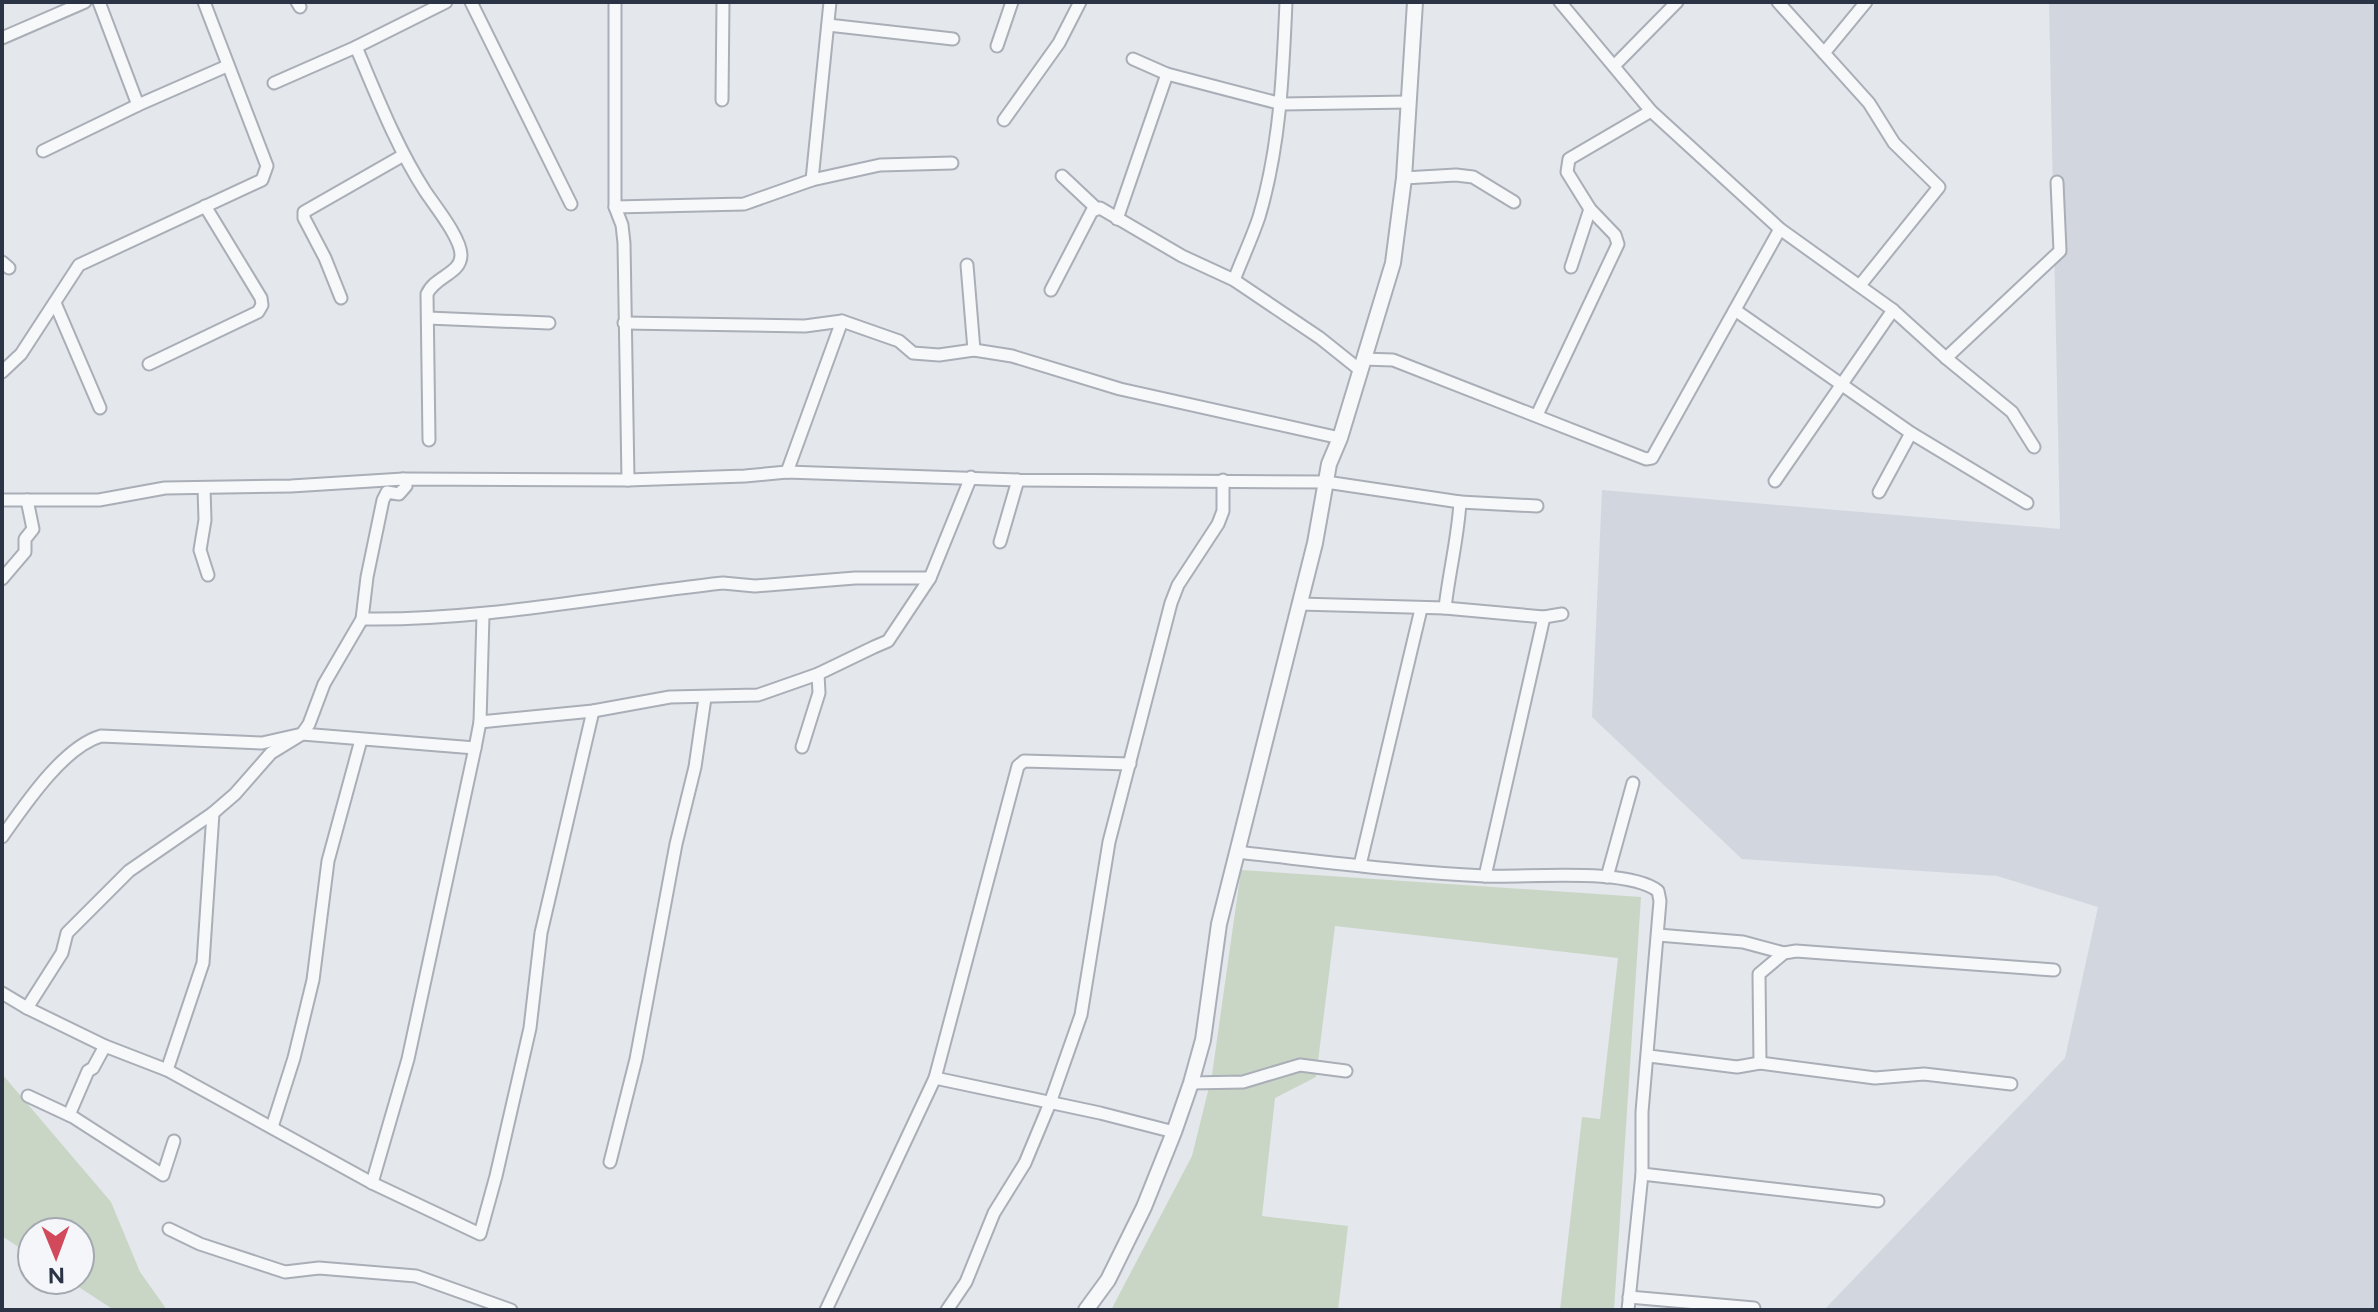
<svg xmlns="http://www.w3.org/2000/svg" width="2378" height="1312" viewBox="0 0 2378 1312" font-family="Figtree,sans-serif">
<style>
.built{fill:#d2d6de}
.green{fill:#c9d6c5}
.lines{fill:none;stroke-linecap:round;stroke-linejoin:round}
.minor-casing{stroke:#a9aeb7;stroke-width:15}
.tertiary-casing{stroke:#a9aeb7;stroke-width:18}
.minor{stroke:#f7f8fa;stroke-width:11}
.tertiary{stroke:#f7f8fa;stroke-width:14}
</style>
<rect width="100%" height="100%" fill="#e4e7ec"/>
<polygon class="built" points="2049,2 2376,2 2376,1310 1824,1310 2065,1058 2098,907 1997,876 1742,859 1592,717 1602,490 2060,529"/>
<g class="green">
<polygon points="1241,870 1641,897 1614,1310 1560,1310 1582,1117 1600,1119 1618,958 1335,926 1316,1077 1275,1098 1262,1216 1348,1226 1338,1310 1111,1310 1192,1156 1212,1075"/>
<polygon points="2,1074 111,1202 140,1272 167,1310 114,1310 68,1280 80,1280 80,1232 32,1232 32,1256 2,1236"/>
</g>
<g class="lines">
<g class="minor-casing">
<g id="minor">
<polyline points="99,2 138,105"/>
<polyline points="297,2 300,7"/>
<polyline points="471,2 571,204"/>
<polyline points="615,2 615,207 622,225 624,243 628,480"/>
<polyline points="1560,2 1651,111 1780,229 1893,310 1946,358 2012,412 2034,447"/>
<polyline points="1778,2 1869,103 1894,143 1939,187 1861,284"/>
<polyline points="828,25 953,39"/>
<polyline points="2,38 85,2"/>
<polyline points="997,46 1012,2"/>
<path d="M356,47c21,49 40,99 69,144 10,15 36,47 36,64 0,19 -26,21 -34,39l2,146"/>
<polyline points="1824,53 1866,2"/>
<polyline points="1614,66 1677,2"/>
<polyline points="1167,74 1282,104 1409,102"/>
<polyline points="274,83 356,47 446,2"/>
<polyline points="722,100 723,2"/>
<polyline points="1004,120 1059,43 1080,2"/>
<polyline points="43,151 138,105 227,66"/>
<polyline points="1062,176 1096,208"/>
<polyline points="1404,178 1456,175 1473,177 1514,202"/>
<polyline points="812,180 830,2"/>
<polyline points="615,207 744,204 812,180 880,165 952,163"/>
<polyline points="1117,219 1167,74 1133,59"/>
<polyline points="2,262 9,268"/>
<polyline points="967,265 974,350"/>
<polyline points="1571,267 1590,209"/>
<path d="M1234,280c8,-21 18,-42 25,-63 21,-70 24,-143 27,-215"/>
<polyline points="1051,290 1092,211 1100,208 1182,256 1234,280 1320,338 1360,370"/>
<polyline points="341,298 325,258 304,218 304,212 402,156"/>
<polyline points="55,303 100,408"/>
<polyline points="1735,310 1911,433 2027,503"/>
<polyline points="428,318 549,323"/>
<polyline points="624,323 805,326 842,321 899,341 913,353 939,355 974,350 1012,356 1120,389 1340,438"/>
<polyline points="1946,358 2060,251 2057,182"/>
<polyline points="1363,359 1393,360 1646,459 1652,458 1780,229"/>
<polyline points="149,364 258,312 262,305 261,298 205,206"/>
<polyline points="2,372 21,354 79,265 262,180 267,166 204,2"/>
<polyline points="1537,415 1618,244 1615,235 1590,209 1567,172 1569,159 1651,111"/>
<polyline points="787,472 842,321"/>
<polyline points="1775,481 1893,310"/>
<polyline points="204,488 205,520 200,550 208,575"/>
<polyline points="1879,492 1911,433"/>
<path d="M2,500h97l66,-12 126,-2 112,-7 225,1 117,-4 42,-4 231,8 308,2 134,20c-2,36 -11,70 -15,106"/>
<polyline points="1460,502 1537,506"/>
<polyline points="1000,542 1018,480"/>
<polyline points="2,579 25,552 25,539 33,529 27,500"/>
<polyline points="1299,604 1445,608 1544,617 1562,614"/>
<path d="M362,619c121,2 240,-23 361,-36l32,3 100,-8h75"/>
<polyline points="480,722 593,711 670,697 758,695 818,674 874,647 888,641 930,578 971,477"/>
<polyline points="802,747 819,693 818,674"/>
<path d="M2,837c22,-31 61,-90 99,-101l161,7 40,-9 173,14"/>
<path d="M1236,852c83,9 166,20 249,24 41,2 142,-9 173,15l2,10 -18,211v62l-14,136"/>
<polyline points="1360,865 1421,609"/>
<polyline points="1485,876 1544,617"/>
<polyline points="1607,877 1633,783"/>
<polyline points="1658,935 1743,942 1784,953"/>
<polyline points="2,993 27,1008 105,1046 167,1070 372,1183 480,1234 496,1176 530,1028 541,933 593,711"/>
<polyline points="27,1008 62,953 67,933 129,871 213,813 235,794 271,753 302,734 309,724 324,684 362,619 367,577 383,500 387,492 399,494 406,486 403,479"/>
<polyline points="1649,1056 1737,1067 1760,1063 1875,1078 1924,1074 2011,1084"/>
<polyline points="1760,1063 1759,974 1784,953 1796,951 2054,970"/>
<polyline points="167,1070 203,963 213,813"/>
<polyline points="935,1078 1100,1113 1174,1132"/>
<polyline points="1191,1083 1243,1082 1300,1065 1346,1071"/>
<polyline points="28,1096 73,1117 163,1175 174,1141"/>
<polyline points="69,1115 88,1071 93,1068 105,1046"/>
<polyline points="272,1127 294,1058 313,980 328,861 361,740"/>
<polyline points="610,1162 636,1059 676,844 695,767 705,698"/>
<polyline points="1642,1174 1878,1201"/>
<polyline points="372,1183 408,1059 475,748 480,722 483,615"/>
<polyline points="169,1229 200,1244 285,1272 319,1268 416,1276 511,1310"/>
<polyline points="1629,1297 1754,1308"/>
<polyline points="826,1310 935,1078 1018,766 1024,761 1130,764"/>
<polyline points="947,1310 966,1282 994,1213 1025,1163 1050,1103 1081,1015 1109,842 1171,603 1178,585 1218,524 1223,511 1223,480"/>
</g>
</g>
<g class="tertiary-casing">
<polyline id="tertiary" points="1086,1310 1108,1280 1144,1207 1174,1132 1191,1083 1203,1040 1219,924 1315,543 1329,464 1340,438 1393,263 1404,178 1415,2"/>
</g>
<use href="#minor" class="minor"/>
<use href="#tertiary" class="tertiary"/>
</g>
<rect width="2378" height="1312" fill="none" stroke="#2b3445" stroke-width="8"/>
<g transform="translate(56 1256) rotate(179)"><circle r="38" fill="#f4f6f9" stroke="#a4a8b1" stroke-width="2"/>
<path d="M0-6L14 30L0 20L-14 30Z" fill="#d1495b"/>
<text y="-12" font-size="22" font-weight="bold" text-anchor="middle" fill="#2b3445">N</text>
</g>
</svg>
